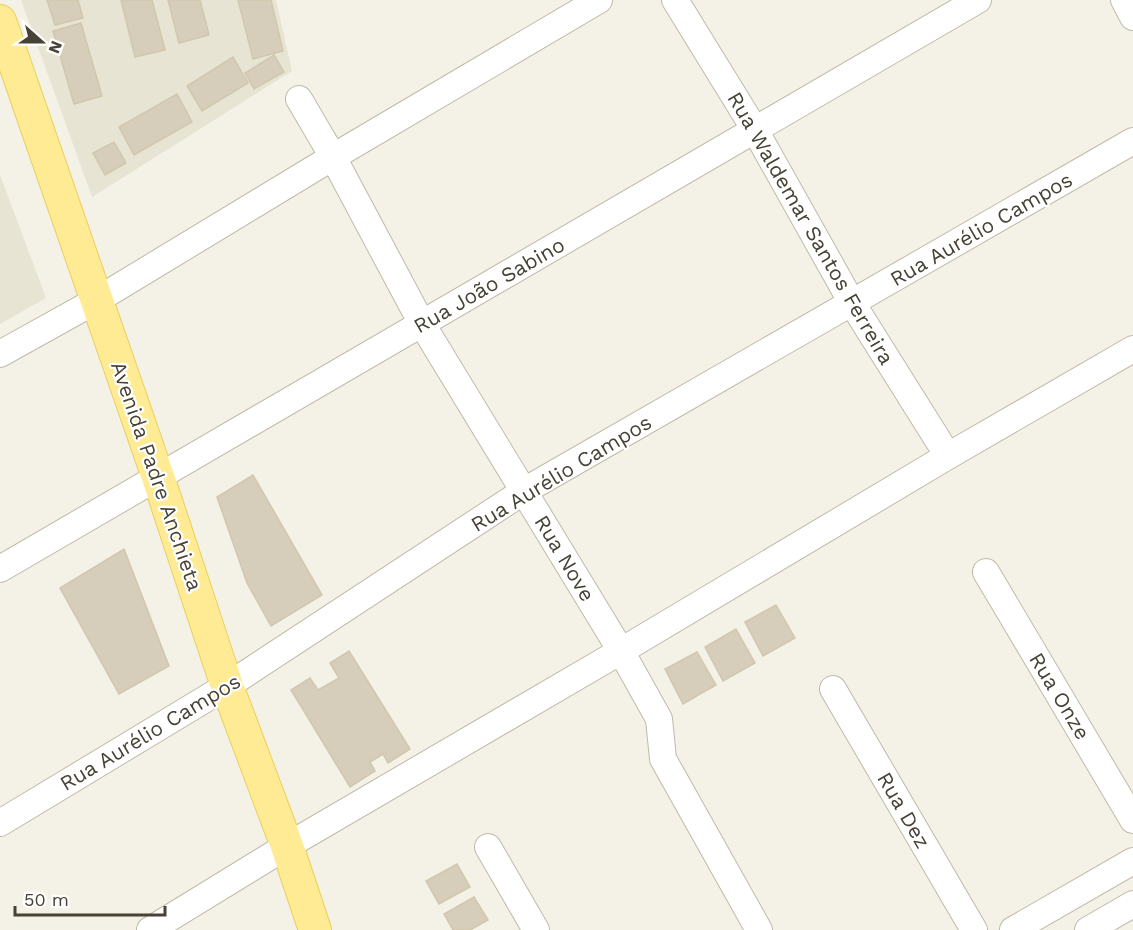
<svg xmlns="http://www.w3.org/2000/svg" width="1133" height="930" viewBox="0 0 1133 930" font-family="'Work Sans',sans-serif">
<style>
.residential{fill:#e8e4d3}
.building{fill:#d6ceba;stroke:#d1c7ad;stroke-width:1.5}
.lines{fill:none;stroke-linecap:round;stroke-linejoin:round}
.minor-casing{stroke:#c0baa8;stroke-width:28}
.major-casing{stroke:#ebcf5c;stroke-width:34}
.minor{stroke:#fff;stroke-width:26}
.major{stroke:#ffeb93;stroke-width:32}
.labels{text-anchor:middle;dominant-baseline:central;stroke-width:4.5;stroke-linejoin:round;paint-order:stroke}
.street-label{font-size:21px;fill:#474235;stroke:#fff}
</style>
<rect width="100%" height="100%" fill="#f4f1e6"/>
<g class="residential">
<polygon points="21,0 276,0 292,71 92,197"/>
<polygon points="0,175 46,298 0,324"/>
</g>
<g class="building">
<polygon points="47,0 78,0 83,18 55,25"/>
<polygon points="121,0 152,0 165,50 135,57"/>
<polygon points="168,0 200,0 209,35 179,43"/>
<polygon points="238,0 271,0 283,51 253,59"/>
<polygon points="81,23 102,96 74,104 53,31"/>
<polygon points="274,55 284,72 254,89 245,73"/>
<polygon points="233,57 248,83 202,111 187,86"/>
<polygon points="177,94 192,122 134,155 119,127"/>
<polygon points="114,142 126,163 105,175 93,153"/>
<polygon points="253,475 322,595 271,626 247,583 217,497"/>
<polygon points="124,549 169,666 119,694 60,588"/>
<polygon points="776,605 795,638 763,656 745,622"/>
<polygon points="736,629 755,663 723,681 705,647"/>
<polygon points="349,651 410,749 388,763 383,754 370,762 375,771 350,787 291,690 310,678 318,690 339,678 330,663"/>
<polygon points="697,652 716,685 683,704 665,669"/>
<polygon points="457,864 470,887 439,904 426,881"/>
<polygon points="474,897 488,920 470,930 453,930 444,914"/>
</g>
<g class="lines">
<g class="minor-casing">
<g id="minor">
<polyline points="675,0 755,130 852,303 948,456"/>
<polyline points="1124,0 1133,17"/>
<polyline points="299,99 333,157 422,324 621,651 659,719 663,759 759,930"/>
<polyline points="0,354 97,300 333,157 599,0"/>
<polyline points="0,569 978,0"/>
<polyline points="986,572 1133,820"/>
<polyline points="833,689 974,930"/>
<polyline points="0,823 227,686 524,491 1133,141"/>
<polyline points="488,847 536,930"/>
<polyline points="150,930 287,846 621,651 948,456 1133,349"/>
<polyline points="1013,930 1133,861"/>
<polyline points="1088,930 1133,904"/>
</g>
</g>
<g class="major-casing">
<polyline id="major" points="0,21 158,477 227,686 287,846 315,930"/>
</g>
<use href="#minor" class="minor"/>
<use href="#major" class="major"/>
</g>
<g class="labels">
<g class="street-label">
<text transform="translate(811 228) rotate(60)">Rua Waldemar Santos Ferreira</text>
<text transform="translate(981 229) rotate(-30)">Rua Aurélio Campos</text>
<text transform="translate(489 285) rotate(-30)">Rua João Sabino</text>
<text transform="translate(561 473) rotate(-31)">Rua Aurélio Campos</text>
<text transform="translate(157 476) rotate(71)">Avenida Padre Anchieta</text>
<text transform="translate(565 558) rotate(59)">Rua Nove</text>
<text transform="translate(1060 696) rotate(59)">Rua Onze</text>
<text transform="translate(150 732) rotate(-31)">Rua Aurélio Campos</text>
<text transform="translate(904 810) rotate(60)">Rua Dez</text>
</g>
</g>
<g transform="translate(42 42) rotate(111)" stroke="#ffffff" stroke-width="4.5" paint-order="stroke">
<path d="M0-4.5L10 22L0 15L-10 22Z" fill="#474235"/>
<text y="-9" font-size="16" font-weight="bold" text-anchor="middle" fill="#474235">N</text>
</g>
<path d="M15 906v9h150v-9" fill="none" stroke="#474235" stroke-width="3"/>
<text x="24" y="906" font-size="18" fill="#474235" stroke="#ffffff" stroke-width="4.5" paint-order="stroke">50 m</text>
</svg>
